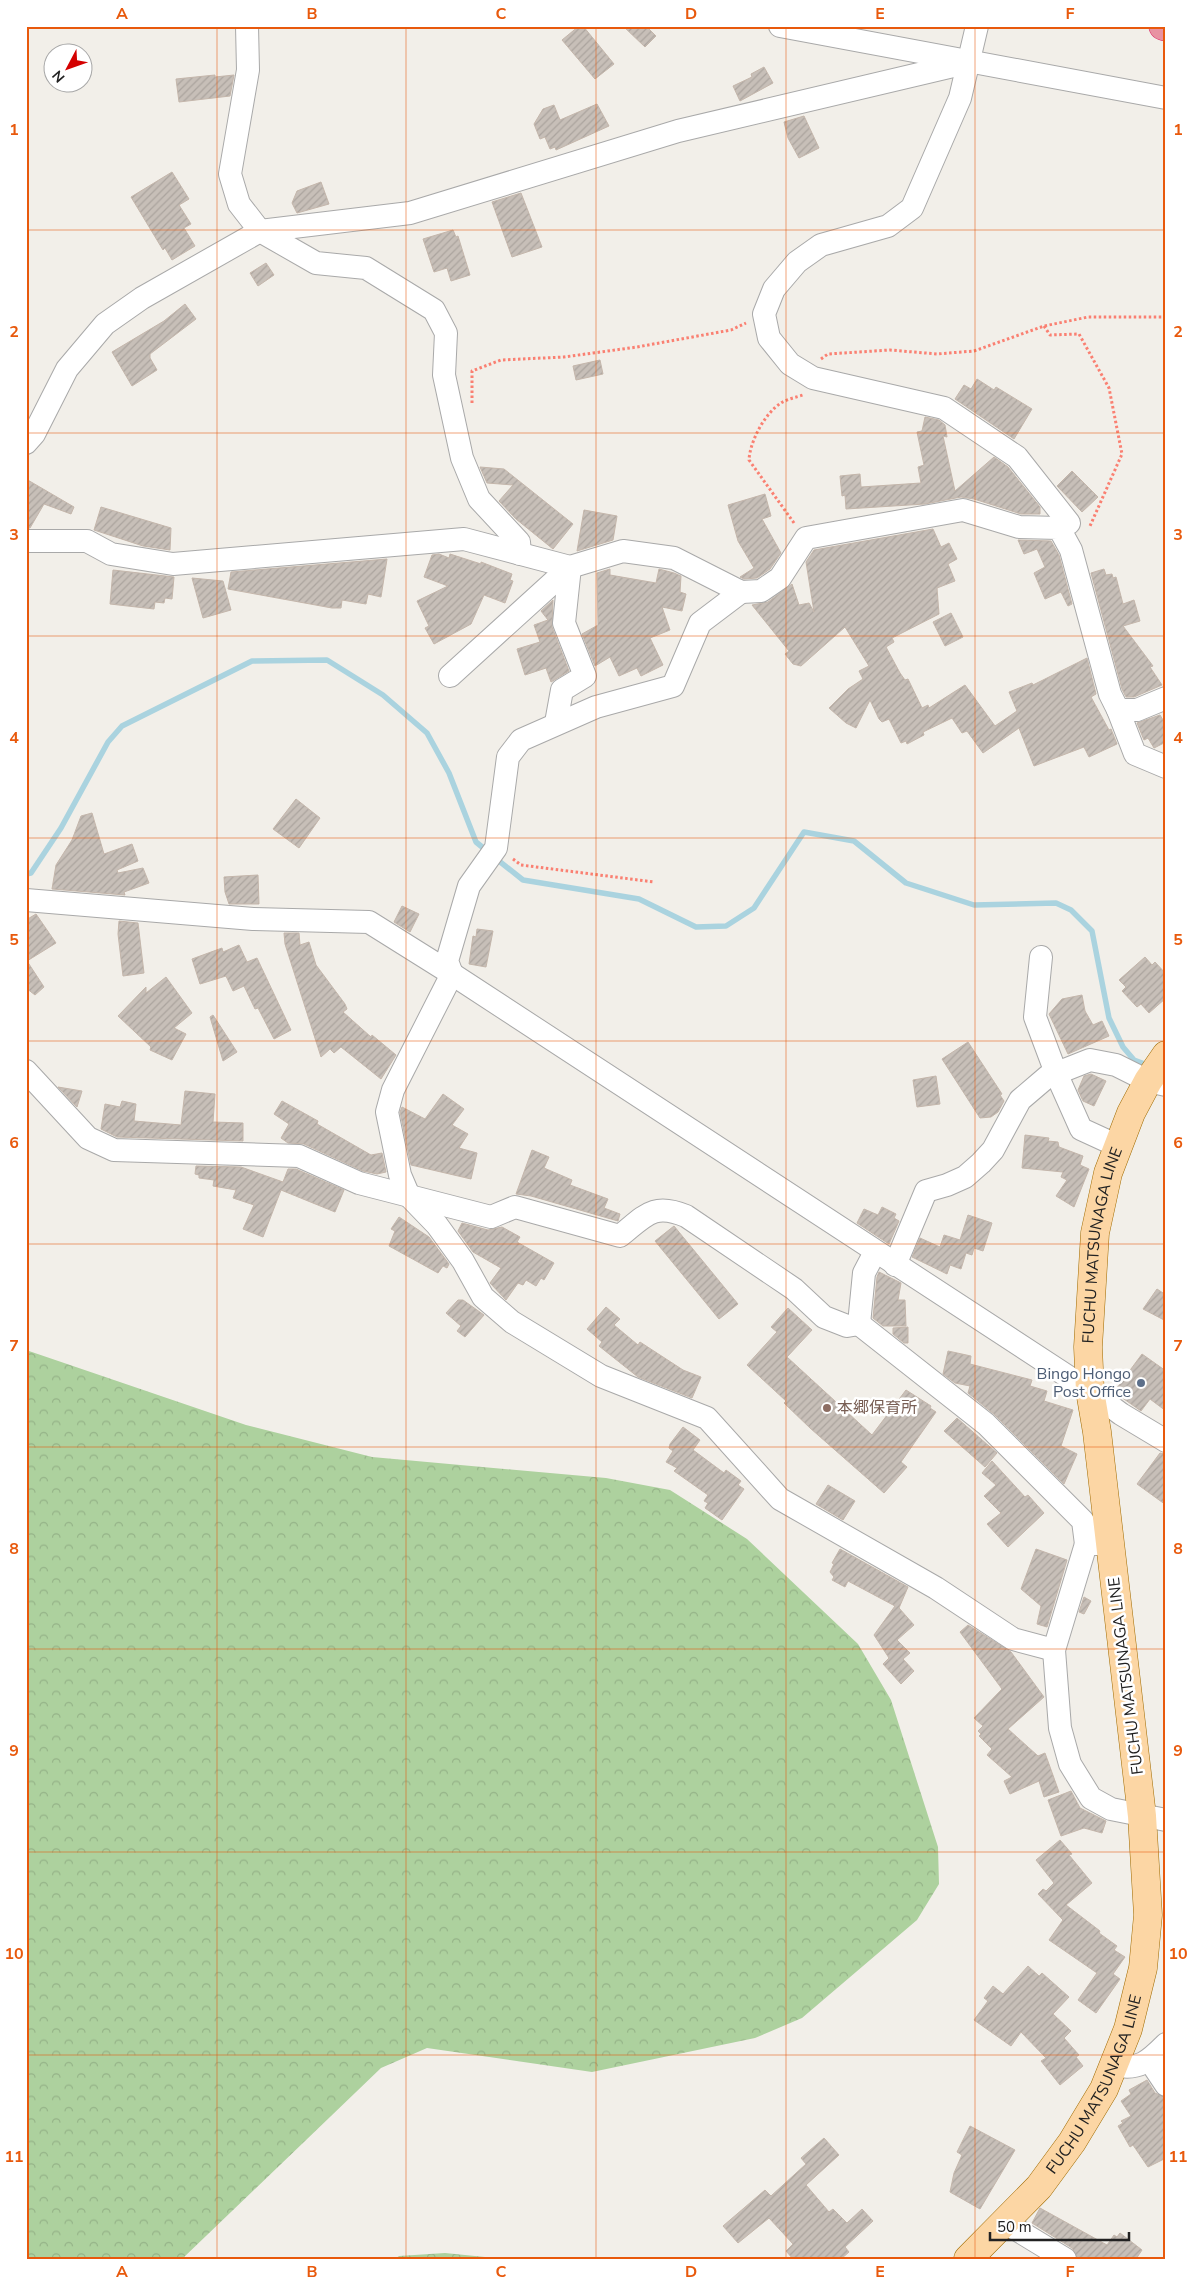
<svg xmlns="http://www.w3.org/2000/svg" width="1192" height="2285" viewBox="0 0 1192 2285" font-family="'Nunito Sans','Noto Sans JP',sans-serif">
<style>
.forest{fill:url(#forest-crowns)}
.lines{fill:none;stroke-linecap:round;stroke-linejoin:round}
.stream{stroke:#aad3df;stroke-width:5.5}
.building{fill:url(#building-hatch);stroke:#c4b6ab}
.minor-casing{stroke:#a9a9a9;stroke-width:24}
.major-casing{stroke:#a06b00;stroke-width:29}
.highway-casing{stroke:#dc2a67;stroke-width:29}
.path{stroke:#fa8072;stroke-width:3;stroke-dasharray:2.5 2.5;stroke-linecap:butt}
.minor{stroke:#fff;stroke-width:22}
.major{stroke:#fcd6a4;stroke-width:28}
.highway{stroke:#e892a2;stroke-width:28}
.grid{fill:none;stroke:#e8590c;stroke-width:1;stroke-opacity:0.55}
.service-dot{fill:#5c6f8a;stroke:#fff;stroke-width:2}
.education-dot{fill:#8d6e63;stroke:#fff;stroke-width:2}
.labels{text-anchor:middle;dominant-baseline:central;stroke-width:5;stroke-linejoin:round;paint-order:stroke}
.street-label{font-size:16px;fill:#222;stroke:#fff}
.service-label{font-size:16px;fill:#4e5e75;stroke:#fff;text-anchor:end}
.education-label{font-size:16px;fill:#785e54;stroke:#fff;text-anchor:start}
.neatline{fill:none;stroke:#e8590c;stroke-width:2}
.grid-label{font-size:16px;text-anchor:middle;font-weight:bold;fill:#e8590c}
</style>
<defs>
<pattern id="forest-crowns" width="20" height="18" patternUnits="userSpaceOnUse" patternTransform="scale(1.25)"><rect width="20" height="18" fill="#add19e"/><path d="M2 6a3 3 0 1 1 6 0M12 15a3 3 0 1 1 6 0" fill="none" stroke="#95b388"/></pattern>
<pattern id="building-hatch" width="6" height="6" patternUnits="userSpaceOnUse" patternTransform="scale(1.25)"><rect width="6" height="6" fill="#c7bfb8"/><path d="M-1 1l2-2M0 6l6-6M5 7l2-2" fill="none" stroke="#aba49e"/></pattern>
</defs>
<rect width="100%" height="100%" fill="#f2efe9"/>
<g class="forest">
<polygon points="26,1350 246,1425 372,1457 606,1478 670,1490 747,1539 858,1644 891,1700 938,1847 939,1884 917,1920 802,2018 755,2038 592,2072 427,2048 381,2068 182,2259 26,2259"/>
<polygon points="445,2253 505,2259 395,2259 399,2256"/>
</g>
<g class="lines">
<g class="stream">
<polyline points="494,857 523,880 639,899 696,927 726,926 754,908 804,832 854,841 906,883 974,905 1056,903 1071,910 1092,931 1109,1018 1123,1047 1134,1060 1150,1066"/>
<polyline points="26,874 31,873 61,828 108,742 122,726 252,661 327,660 383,695 427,733 449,773 476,842 487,851"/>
</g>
</g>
<g class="building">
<polygon points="579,26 583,26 614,64 595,79 562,40"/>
<polygon points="623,26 646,26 656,36 645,47"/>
<polygon points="764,67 773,83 740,101 733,86 752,77 751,74"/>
<polygon points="215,75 215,77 234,75 230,96 179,102 176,79"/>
<polygon points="597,104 609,126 556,150 555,147 550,149 545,137 540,139 534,124 543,109 554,105 560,120"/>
<polygon points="804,116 819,148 799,158 788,138 784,122"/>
<polygon points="172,172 189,199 179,205 191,224 184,228 195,246 172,260 165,248 163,250 131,197"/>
<polygon points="321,182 329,204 297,213 292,203 297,191"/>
<polygon points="521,193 542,247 512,257 492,202"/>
<polygon points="453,230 456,237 458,236 470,275 451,281 447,268 434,272 423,239"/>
<polygon points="266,263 274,275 258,286 250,273"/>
<polygon points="185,304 196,319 150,354 150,358 157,370 132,386 112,352 164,321"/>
<polygon points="600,360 603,374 576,380 573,366"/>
<polygon points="977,379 994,390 996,387 1032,409 1014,439 955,399 964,385 971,389"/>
<polygon points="925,417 939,420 945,425 947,437 943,436 955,491 994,457 1008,467 1040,507 1040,514 1021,514 974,499 961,497 925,504 846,509 845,495 842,496 840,476 860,474 861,487 921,483 918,467 924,465 917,432 922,431"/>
<polygon points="480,467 504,469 573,524 553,549 516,519 499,501 513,485 487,483"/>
<polygon points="1072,471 1098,497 1082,512 1057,486"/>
<polygon points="26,479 74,507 71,514 44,504 30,528 26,528"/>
<polygon points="765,494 771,516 762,519 781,553 770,569 757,578 744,579 740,577 754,568 738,541 728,505"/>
<polygon points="101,507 171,528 170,550 143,546 94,530"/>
<polygon points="584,510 617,516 613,540 577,551"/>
<polygon points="933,529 941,547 949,543 957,559 948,564 955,581 937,588 939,614 892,638 894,642 886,647 900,673 905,680 908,679 922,708 928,705 929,708 965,685 995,726 1017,711 1009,692 1032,683 1033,685 1087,658 1096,694 1091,697 1109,730 1111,729 1117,744 1089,757 1084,747 1034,766 1019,728 983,753 967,731 962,733 952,718 923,732 924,735 907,744 906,741 901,743 889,719 882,722 879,719 870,700 856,728 846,723 829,708 848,689 863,679 859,671 869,666 845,627 801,666 793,664 785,654 789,651 752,605 768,602 792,584 799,605 809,603 814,612 806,562 814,550"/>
<polygon points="1018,540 1051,541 1059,555 1072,604 1068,606 1061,592 1045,599 1034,573 1045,567 1037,549 1024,554"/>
<polygon points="439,554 449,558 450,554 481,564 481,562 512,574 510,580 513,581 505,603 484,595 471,624 434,644 425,628 429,626 417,601 448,586 424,577 432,555"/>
<polygon points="387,559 381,597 368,594 366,604 342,600 341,608 332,608 228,589 231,572"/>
<polygon points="610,569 610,575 656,583 659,569 674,573 681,576 680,592 686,594 682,611 662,607 670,630 650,638 663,665 641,676 637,668 619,676 610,657 595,666 582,634 598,625 597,573"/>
<polygon points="1104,569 1106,575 1112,574 1113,578 1116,577 1123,604 1134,600 1140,621 1123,626 1153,666 1150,667 1162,685 1134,697 1126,697 1122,689 1091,573"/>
<polygon points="113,570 174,577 172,599 165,598 164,603 155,602 154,609 110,604"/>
<polygon points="192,578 223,581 231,610 203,618"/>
<polygon points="553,600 552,627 569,671 551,682 546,668 525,675 517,649 540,642 534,625 548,620 541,611"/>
<polygon points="951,613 963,637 945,646 933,622"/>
<polygon points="1160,715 1166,725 1166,742 1154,748 1148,738 1144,740 1137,723"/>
<polygon points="296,799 320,818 299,848 273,829"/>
<polygon points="92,813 104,854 132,844 138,861 117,870 118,873 143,868 149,883 124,892 125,895 52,889 56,865 72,840 81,816"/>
<polygon points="258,875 259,904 229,904 225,892 224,877"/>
<polygon points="402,906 419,914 410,932 394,922"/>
<polygon points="36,914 56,943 27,961 44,987 35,995 26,988 26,920"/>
<polygon points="119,921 138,923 144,973 123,976 118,934"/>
<polygon points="477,929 493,931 486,967 469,964 473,936 476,937"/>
<polygon points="284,933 299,933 300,945 309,942 316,965 345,1004 347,1009 343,1012 371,1037 372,1035 396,1055 381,1079 341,1047 334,1053 330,1049 321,1057 285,944"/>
<polygon points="239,945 247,962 257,958 291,1030 274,1039 258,1008 255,1009 244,986 233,991 226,976 200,984 192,959 222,948 223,952"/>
<polygon points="1145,957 1152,965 1155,962 1166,974 1166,998 1149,1013 1141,1004 1137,1007 1122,991 1126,987 1119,980"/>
<polygon points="166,977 192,1013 174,1028 186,1034 172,1060 150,1050 151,1047 118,1016 146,987 146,993"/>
<polygon points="1082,995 1085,1011 1093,1025 1102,1021 1109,1036 1068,1054 1049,1014 1062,999"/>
<polygon points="213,1015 237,1052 223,1061 210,1017"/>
<polygon points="968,1042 1002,1094 1000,1095 1004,1101 998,1112 991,1117 980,1118 942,1059"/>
<polygon points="1091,1074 1106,1081 1094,1106 1083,1101 1078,1090 1084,1076"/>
<polygon points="936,1076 940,1104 917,1107 913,1080"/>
<polygon points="58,1087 82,1091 77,1107"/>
<polygon points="185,1091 215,1094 213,1122 243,1123 243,1141 117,1137 101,1129 105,1104 120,1107 122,1101 136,1104 134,1121 181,1125"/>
<polygon points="443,1094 464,1109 452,1125 468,1134 459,1148 477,1153 471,1179 411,1165 400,1112 402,1107 425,1119"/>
<polygon points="282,1101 318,1121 317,1124 371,1155 382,1153 386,1172 377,1174 363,1171 304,1144 288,1143 281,1138 289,1124 274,1114"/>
<polygon points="1025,1135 1049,1138 1048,1141 1058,1142 1059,1147 1083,1156 1080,1165 1089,1169 1074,1207 1056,1196 1067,1180 1061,1177 1063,1172 1022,1168"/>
<polygon points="532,1150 549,1157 544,1168 572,1180 570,1185 608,1199 604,1208 620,1214 618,1221 531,1196 516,1194"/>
<polygon points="196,1166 241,1167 283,1182 288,1169 296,1169 344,1190 335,1212 281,1190 263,1237 243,1229 254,1205 233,1198 236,1190 213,1186 214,1180 199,1178 199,1175 195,1174"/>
<polygon points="882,1207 896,1214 894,1218 899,1221 889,1244 857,1223 864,1209 878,1215"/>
<polygon points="968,1215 992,1223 983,1251 974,1248 972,1255 966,1253 961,1269 950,1265 947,1274 912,1257 920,1238 940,1247 944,1235 960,1240"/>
<polygon points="399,1217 429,1237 449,1264 447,1268 443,1266 438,1273 389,1246 395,1231 391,1229"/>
<polygon points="462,1223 488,1230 502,1227 520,1237 517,1242 554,1263 544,1280 541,1278 536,1286 526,1280 523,1285 518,1283 506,1300 490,1283 501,1268 473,1252 458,1231"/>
<polygon points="674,1226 738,1304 719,1319 655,1241"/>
<polygon points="879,1272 901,1283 898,1300 905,1300 906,1326 883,1326 873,1318 877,1277"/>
<polygon points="1157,1289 1166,1295 1166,1321 1143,1309"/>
<polygon points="458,1300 463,1300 484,1315 465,1337 457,1331 461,1326 446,1313"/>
<polygon points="606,1307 620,1319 614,1325 638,1345 640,1342 683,1370 701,1377 692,1398 638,1377 599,1346 602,1342 587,1329"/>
<polygon points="788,1308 812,1330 787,1357 872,1435 906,1390 931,1406 930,1408 936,1412 901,1462 907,1467 884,1493 810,1428 784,1403 786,1401 747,1365 777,1332 771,1327"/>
<polygon points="908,1327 908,1343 904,1343 893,1334 893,1328"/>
<polygon points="948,1351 971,1356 970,1364 1032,1380 1030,1386 1047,1391 1044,1401 1073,1410 1061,1446 1077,1454 1064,1484 995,1415 968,1393 970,1386 955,1383 943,1374"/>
<polygon points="1142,1354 1166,1371 1166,1411 1150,1399 1141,1411 1114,1392"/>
<polygon points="957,1418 997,1453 985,1467 944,1431"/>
<polygon points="683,1427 700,1440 693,1450 724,1473 726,1470 741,1481 738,1485 744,1489 722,1520 705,1508 708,1503 704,1501 708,1495 674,1471 677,1468 666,1462 673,1451 669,1448 670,1444"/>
<polygon points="1160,1453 1166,1454 1166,1505 1137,1484"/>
<polygon points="992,1461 1025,1497 1028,1495 1044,1513 1008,1547 987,1524 1001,1513 984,1496 996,1485 982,1473"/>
<polygon points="828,1485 855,1501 843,1520 816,1504"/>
<polygon points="840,1549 908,1587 899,1608 914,1625 897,1640 910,1653 903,1659 914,1671 901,1684 883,1664 889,1658 874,1635 895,1606 848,1581 845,1587 832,1580 834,1577 830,1572 834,1564 832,1563"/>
<polygon points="1036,1549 1067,1560 1047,1627 1037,1624 1041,1606 1021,1589"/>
<polygon points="1084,1597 1091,1601 1084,1614 1079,1612"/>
<polygon points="968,1625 1011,1652 1044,1697 1008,1729 1038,1756 1045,1753 1059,1792 1044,1797 1039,1781 1010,1794 1004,1781 1012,1777 987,1755 992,1749 979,1736 981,1734 978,1731 983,1726 974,1718 1002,1689 960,1632"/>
<polygon points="1071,1791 1080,1808 1106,1821 1102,1833 1084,1828 1061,1836 1048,1800"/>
<polygon points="1060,1840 1072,1854 1069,1855 1092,1883 1066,1905 1100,1931 1099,1933 1117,1946 1114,1950 1125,1957 1113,1974 1120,1979 1096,2013 1078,2000 1097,1973 1049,1940 1063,1920 1038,1894 1043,1889 1046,1891 1054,1883 1036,1860"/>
<polygon points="1028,1966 1039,1976 1042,1973 1069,1997 1053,2014 1071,2031 1064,2038 1079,2055 1076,2057 1083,2066 1060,2085 1041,2061 1046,2058 1021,2032 1011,2046 974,2020 988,2001 984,1998 993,1986 1003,1994"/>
<polygon points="1147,2080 1155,2093 1166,2098 1166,2158 1148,2167 1133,2145 1130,2147 1118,2126 1123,2123 1121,2121 1131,2116 1121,2101 1131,2094 1129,2090"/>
<polygon points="970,2126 1015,2150 980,2209 950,2192 954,2173 962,2155 957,2152"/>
<polygon points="824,2138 839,2155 806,2185 829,2212 833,2209 847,2223 862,2209 873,2221 845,2247 849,2252 841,2259 793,2259 786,2251 793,2244 769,2218 738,2243 723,2226 765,2190 771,2196 806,2164 801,2158"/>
<polygon points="1040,2208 1107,2245 1114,2235 1117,2237 1120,2233 1142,2250 1136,2259 1078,2259 1072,2248 1032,2223"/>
</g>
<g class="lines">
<g class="minor-casing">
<g id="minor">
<polyline points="247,26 248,70 230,174 239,204 260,231 316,263 366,268 434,310 446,333 444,375 462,458 479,499 519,542 520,554"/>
<polyline points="780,26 1166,98"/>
<polyline points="977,26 960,98 912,208 888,226 821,245 797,262 774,289 764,314 769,338 790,364 813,378 944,408 1017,457 1069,523 1059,528"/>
<polyline points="26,443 34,434 67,369 105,324 142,298 260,231 410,213 678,131 970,62"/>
<polyline points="26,541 87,541 111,554 173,564 464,539 570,567 623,551 674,558 741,592 761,591 780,578 806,538 963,510 1019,527 1059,528 1071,550 1110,694 1118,710 1137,710 1166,698"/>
<polyline points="741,592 700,623 673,686 596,707 521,740 508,757 496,848 469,886 447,961 452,974 393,1090 387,1112 400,1175 409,1196 437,1225 463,1261 483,1297 512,1322 601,1376 707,1418 780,1499 936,1588 1013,1639 1054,1650"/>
<polyline points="450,676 570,567 564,623 585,676 562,690 556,723"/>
<polyline points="1118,710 1135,754 1166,767"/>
<polyline points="26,900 253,919 369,922 452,974 1090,1391 1121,1414 1166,1441"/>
<polyline points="1041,957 1035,1017 1056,1073 1081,1129 1118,1146"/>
<path d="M26,1071l62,67 26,12 185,6 60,27 132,34 24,-10 105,29c25,-20 33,-34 66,-20l108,73 30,28 23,9 12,-2 5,-51 11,-21"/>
<polyline points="895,1265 926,1191 947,1185 965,1177 981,1163 993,1150 1020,1100 1047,1077 1090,1060 1116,1065 1148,1081 1166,1085"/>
<polyline points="859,1324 986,1424 1083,1521 1086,1544 1111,1544"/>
<polyline points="1086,1544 1054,1650 1060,1728 1070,1764 1091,1798 1111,1809 1166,1820"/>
<polyline points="1150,2061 1166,2085"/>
<path d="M1114,2065c25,6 35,-4 52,-21"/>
<polyline points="1004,2222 1065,2259"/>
</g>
</g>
<g class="major-casing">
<g id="major">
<path id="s1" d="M968,2259l71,-72 33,-45 32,-53 24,-60 15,-61 5,-53 -6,-99 -45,-384 -7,-41 -2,-44 7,-114 13,-60 23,-60 17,-32 18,-26"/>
</g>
</g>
<g class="highway-casing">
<polyline id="highway" points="1163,26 1166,27"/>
</g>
<g class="path">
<polyline points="1044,326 1050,335 1079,334 1109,388 1122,454 1090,526"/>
<polyline points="821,359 828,354 890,350 937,354 974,351 1044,326 1088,317 1166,317"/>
<polyline points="472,403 472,371 501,360 564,357 637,347 731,330 746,323"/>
<path d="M794,523l-45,-63c1,-19 16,-47 32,-57 6,-4 16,-6 22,-8"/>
<polyline points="513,859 521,865 654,882"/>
</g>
<use href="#minor" class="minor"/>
<use href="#major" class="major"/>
<use href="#highway" class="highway"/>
</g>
<path class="grid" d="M217,26v2233M406,26v2233M596,26v2233M786,26v2233M975,26v2233M26,230h1140M26,433h1140M26,636h1140M26,838h1140M26,1041h1140M26,1244h1140M26,1447h1140M26,1649h1140M26,1852h1140M26,2055h1140"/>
<circle class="service-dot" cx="1141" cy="1383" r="5"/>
<circle class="education-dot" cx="827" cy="1408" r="5"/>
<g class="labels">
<g class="street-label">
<text stroke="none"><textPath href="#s1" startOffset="1074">FUCHU MATSUNAGA LINE</textPath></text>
<text transform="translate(1126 1676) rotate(-97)">FUCHU MATSUNAGA LINE</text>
<text stroke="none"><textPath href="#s1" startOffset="219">FUCHU MATSUNAGA LINE</textPath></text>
</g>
<g class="service-label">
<text x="1131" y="1374">Bingo Hongo<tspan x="1131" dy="18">Post Office</tspan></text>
</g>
<g class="education-label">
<text x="837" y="1408">本郷保育所</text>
</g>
</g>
<rect width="1192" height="2285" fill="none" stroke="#ffffff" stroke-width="55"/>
<g transform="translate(68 68) rotate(229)"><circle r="24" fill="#ffffff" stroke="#a7a7a7"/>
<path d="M0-4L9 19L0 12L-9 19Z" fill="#d40000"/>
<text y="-8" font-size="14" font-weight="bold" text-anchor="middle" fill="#222222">N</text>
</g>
<path d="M990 2232v8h139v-8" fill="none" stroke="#222222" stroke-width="2.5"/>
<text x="997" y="2232" font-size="15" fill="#222222" stroke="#ffffff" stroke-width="4" paint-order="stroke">50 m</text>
<rect x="28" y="28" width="1136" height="2230" class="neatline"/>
<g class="grid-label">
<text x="122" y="19">A</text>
<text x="312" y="19">B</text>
<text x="501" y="19">C</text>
<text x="691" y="19">D</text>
<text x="880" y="19">E</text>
<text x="1070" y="19">F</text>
<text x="14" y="135">1</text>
<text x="1178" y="135">1</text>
<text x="14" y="337">2</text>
<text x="1178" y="337">2</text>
<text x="14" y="540">3</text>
<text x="1178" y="540">3</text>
<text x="14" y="743">4</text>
<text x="1178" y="743">4</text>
<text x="14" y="945">5</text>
<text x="1178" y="945">5</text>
<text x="14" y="1148">6</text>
<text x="1178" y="1148">6</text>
<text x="14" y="1351">7</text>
<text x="1178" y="1351">7</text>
<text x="14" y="1554">8</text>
<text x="1178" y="1554">8</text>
<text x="14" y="1756">9</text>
<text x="1178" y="1756">9</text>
<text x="14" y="1959">10</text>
<text x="1178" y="1959">10</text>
<text x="14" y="2162">11</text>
<text x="1178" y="2162">11</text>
<text x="122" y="2277">A</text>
<text x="312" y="2277">B</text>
<text x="501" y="2277">C</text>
<text x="691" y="2277">D</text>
<text x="880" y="2277">E</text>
<text x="1070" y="2277">F</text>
</g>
</svg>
